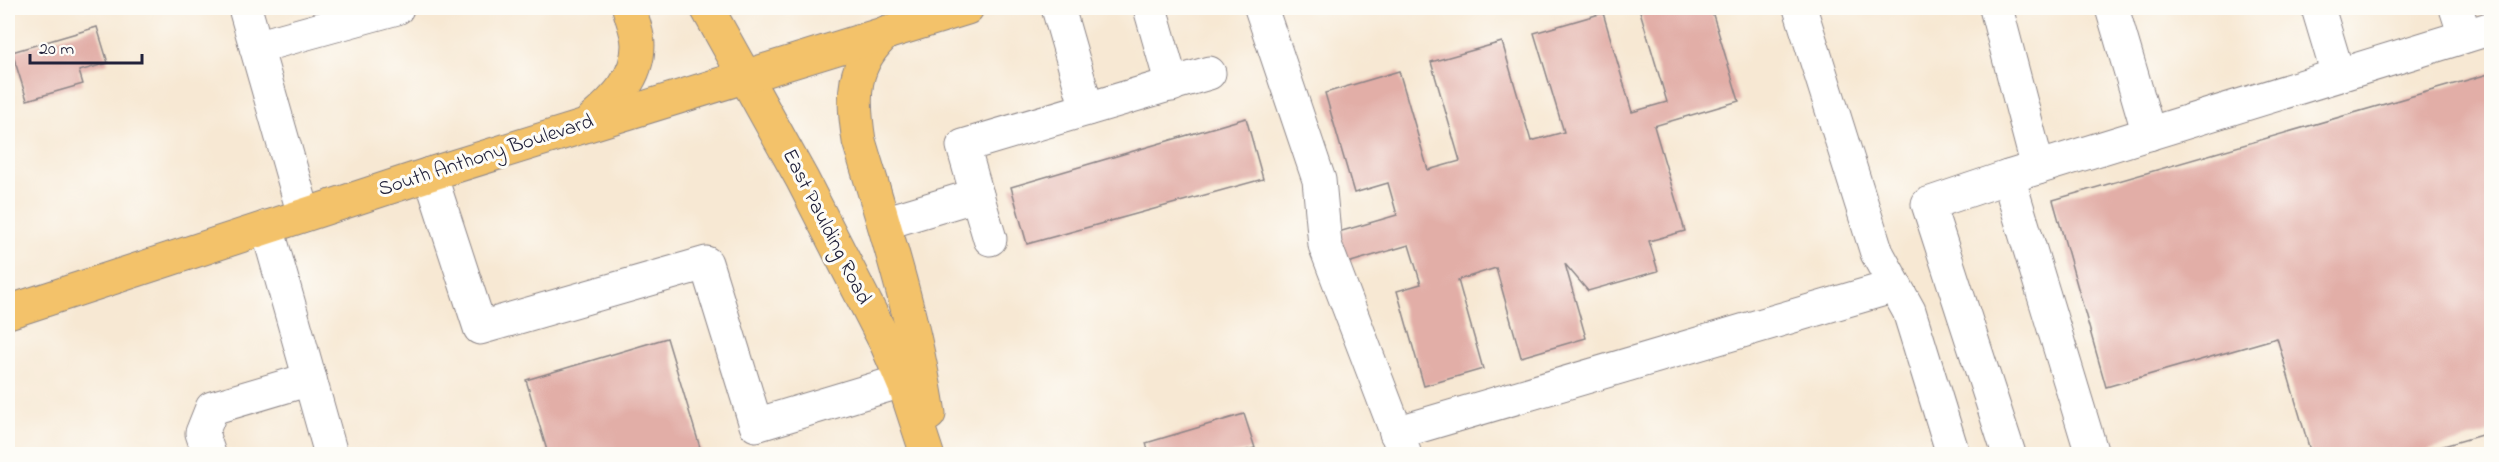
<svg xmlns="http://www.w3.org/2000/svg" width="2499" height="462" viewBox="0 0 2499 462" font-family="'Indie Flower',sans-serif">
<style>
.building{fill:#e2aea7}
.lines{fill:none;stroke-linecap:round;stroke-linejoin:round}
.minor-casing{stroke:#8c8587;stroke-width:35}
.major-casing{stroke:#8c8587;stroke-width:35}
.minor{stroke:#fff;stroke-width:33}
.major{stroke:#f3c26a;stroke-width:33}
.labels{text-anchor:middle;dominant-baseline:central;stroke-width:6;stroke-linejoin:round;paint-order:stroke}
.street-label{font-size:21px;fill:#22223b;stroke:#fdfcf7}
</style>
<rect width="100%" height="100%" fill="#fdfcf7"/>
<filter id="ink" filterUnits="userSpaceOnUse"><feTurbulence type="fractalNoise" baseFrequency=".0167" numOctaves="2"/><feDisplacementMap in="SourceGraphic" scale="12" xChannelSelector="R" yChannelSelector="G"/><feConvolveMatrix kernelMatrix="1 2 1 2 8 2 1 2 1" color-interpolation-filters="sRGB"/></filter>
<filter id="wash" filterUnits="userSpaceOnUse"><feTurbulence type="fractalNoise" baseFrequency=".008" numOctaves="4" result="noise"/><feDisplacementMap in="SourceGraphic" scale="24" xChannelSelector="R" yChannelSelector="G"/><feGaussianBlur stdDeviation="1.35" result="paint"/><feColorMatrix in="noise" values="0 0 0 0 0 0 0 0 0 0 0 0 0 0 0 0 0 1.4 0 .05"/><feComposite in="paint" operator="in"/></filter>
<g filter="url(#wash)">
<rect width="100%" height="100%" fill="#f7e8d3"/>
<g id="blocks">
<g class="building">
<polygon points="1639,8 1711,8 1739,101 1654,126 1685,231 1649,241 1658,271 1588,291 1565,264 1586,338 1521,357 1496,268 1458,280 1483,369 1424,386 1397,291 1421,284 1409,245 1344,264 1335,233 1397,215 1388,183 1354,193 1325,93 1399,71 1428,170 1460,161 1431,62 1502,42 1531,141 1564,132 1534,33 1603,13 1632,112 1667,102"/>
<polygon points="97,27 108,63 79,71 83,84 27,100 12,52"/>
<polygon points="2492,73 2492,432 2416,454 2311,454 2277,338 2106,387 2053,200"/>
<polygon points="1246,118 1263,179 1027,244 1011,187"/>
<polygon points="667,338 702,454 548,454 526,380"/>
<polygon points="1244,414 1255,448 1233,454 1149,454 1146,443"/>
</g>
</g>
</g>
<g filter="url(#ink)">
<use href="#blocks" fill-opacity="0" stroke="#8c8587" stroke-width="1.5"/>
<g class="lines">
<g class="minor-casing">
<g id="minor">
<polyline points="245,8 304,215"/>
<polyline points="1058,8 1087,109"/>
<polyline points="1150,8 1172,85"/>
<polyline points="1261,8 1319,180 1325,245 1404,452"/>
<polyline points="1800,8 1877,253 1909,311 1953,454"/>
<polyline points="1996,8 2038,168"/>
<polyline points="2112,8 2149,134"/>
<polyline points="2318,8 2338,75"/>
<polyline points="2456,8 2465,36"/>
<polyline points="256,47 397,8"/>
<polyline points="430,174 480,328 706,263 756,425 902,381"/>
<polyline points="2008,177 2092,454"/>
<polyline points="977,195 990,239"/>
<polyline points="884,223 977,195 963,146 1209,73"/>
<polyline points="267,227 331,454"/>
<polyline points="1396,433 1895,286"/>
<polyline points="209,454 202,433 212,408 310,379"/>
<polyline points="2009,454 1928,204 2008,177 2492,28"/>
</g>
</g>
<g class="major-casing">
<g id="major">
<polyline points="707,8 802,179 887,345 905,387 927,454"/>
<path d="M887,32c-36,32 -35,64 -28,109 27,90 56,180 70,273"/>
<path d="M592,120c23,-20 46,-42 46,-75 0,-12 -6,-26 -9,-37"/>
<polyline points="8,312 430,174 967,8"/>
</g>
</g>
<use href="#minor" class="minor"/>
<use href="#major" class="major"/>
</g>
</g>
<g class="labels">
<g class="street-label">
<text transform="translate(486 156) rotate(-18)">South Anthony Boulevard</text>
<text transform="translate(826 227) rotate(63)">East Paulding Road</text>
</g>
</g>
<rect width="2499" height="462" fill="none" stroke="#fdfcf7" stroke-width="30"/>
<path d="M30 54v9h112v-9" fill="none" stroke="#22223b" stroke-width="3"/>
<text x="39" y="54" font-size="18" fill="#22223b" stroke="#fdfcf7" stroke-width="4.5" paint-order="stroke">20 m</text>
</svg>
